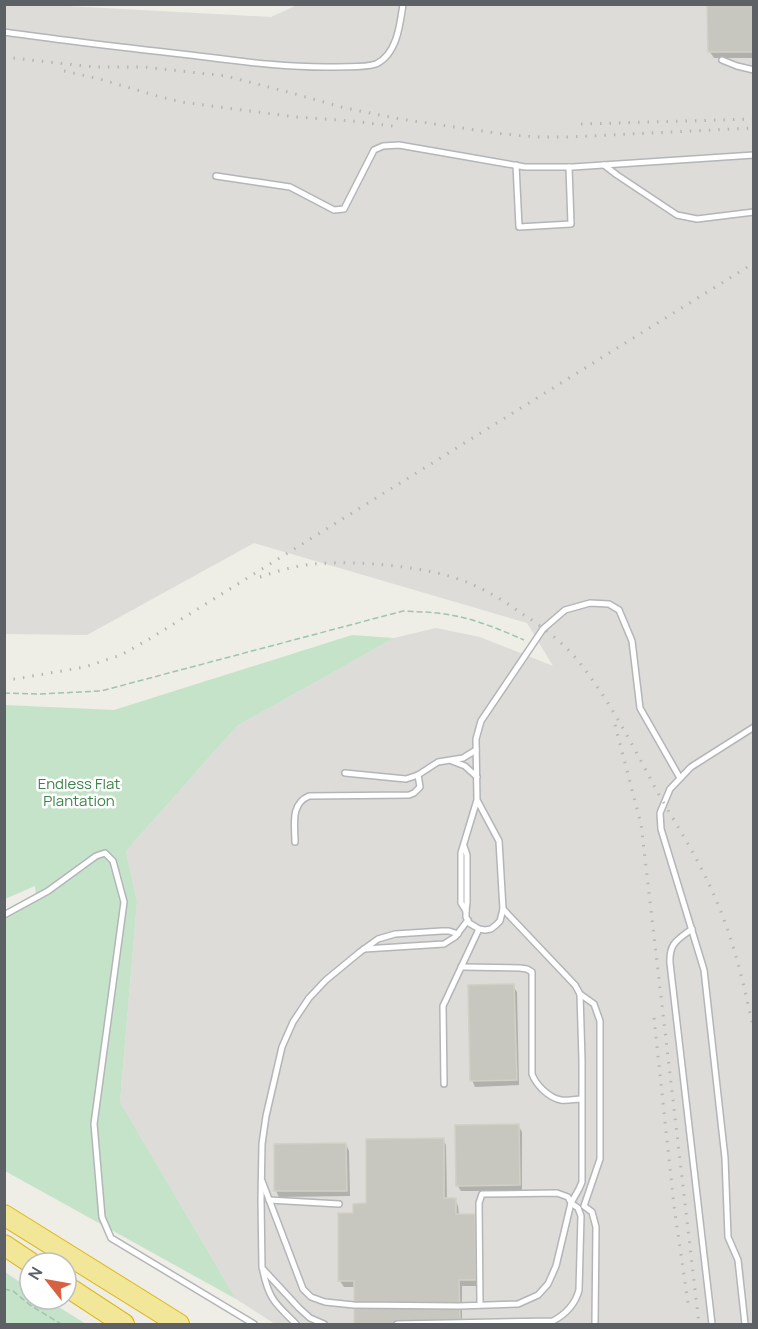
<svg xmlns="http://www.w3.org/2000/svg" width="758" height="1329" viewBox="0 0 758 1329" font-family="Manrope,sans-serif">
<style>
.industrial{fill:#dddcd8}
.green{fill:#c5e3c9}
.shadow{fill:#0003}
.building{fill:#c7c7c0;stroke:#d2d0c5;stroke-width:1.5}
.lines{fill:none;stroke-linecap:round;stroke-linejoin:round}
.service-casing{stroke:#b3b5b9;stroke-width:8}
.motorway-casing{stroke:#ddb817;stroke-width:22}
.path{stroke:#9ec4ae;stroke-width:1.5;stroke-dasharray:6 3;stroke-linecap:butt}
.service{stroke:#fff;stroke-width:5}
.motorway{stroke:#f2e799;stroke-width:20}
.rail{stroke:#b5b6b6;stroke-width:3;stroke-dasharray:1.5 8;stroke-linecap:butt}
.labels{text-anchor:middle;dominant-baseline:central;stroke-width:5;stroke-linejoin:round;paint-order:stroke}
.park-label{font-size:15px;fill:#3f824a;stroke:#fff}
</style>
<rect width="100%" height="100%" fill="#eeede6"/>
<polygon class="industrial" points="299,4 753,5 753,1324 275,1324 236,1299 120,1102 137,902 126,851 237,726 394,638 436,628 480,637 553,666 527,623 254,543 87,635 5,634 5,5 49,5 271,17"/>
<g class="green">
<polygon points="352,635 394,638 237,726 126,851 137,902 120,1102 236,1299 5,1171 5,918 36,896 35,886 5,899 4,705 114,710"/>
<polygon points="5,1272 30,1289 30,1299 46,1299 86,1324 5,1324"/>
</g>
<g class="shadow">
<polygon points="754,4 754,58 714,58 710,52"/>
<polygon points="513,986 517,992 519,1085 475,1087 472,1080"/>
<polygon points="518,1125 522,1132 522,1191 461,1191 457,1185"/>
<polygon points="443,1139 446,1145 447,1200 455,1199 458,1206 459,1215 474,1215 478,1221 478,1286 462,1286 462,1324 356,1324 355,1287 344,1287 340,1281 354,1214 368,1205"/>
<polygon points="346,1144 349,1151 350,1196 279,1197 276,1191"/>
</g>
<g class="building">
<polygon points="707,4 754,4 754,52 708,52"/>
<polygon points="514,984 517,1080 470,1081 468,985"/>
<polygon points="519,1124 520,1185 456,1186 455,1125"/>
<polygon points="444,1138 444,1198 456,1198 456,1214 475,1214 476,1280 459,1280 460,1324 354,1324 354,1281 338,1281 338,1213 353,1213 353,1204 366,1203 366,1139"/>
<polygon points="346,1143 347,1191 274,1191 274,1144"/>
</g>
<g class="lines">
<g class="service-casing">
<g id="service">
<path d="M4,32c62,9 124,16 186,23 48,6 97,13 145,12 12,-1 30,1 41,-3 21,-10 24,-39 27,-60"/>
<polyline points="722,60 737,66 754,70"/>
<polyline points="516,165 519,227 571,224 569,167"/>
<polyline points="604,165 617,175 677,215 697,219 754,212"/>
<polyline points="216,176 290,187 334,210 344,209 374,150 383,146 399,145 525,167 573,167 754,155"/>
<polyline points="452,761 465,766 477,777"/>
<polyline points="345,773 406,779 418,775 438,762 463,758 476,750"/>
<polyline points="477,800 461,853 461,903 466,911 466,917 469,923 479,929 485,930 491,929 496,925 500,921 503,909 499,841 477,800 476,739 481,721 543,629 565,610 590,603 609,604 619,610 632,641 640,708 680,778"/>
<path d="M295,842c0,-17 -5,-38 14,-46l100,-1 5,-2 6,-6 -2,-12"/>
<polyline points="464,846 467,855 467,902 466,911"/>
<polyline points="4,915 48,891 96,856 105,853 113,861 124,902 94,1124 102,1217 111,1238 254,1324"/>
<path d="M692,929c-15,11 -23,14 -22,34l42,361"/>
<polyline points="364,949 444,944 455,937 468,920"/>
<path d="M461,967l59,1 7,1 5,3v102c4,11 17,24 29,26 6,1 14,-1 20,-1"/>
<polyline points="580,994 594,1004 600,1021 600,1159 584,1206 592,1212 596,1227 595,1324"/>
<polyline points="444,1084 443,1006 479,929"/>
<polyline points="262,1181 303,1289 311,1297 325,1302 354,1305 459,1306 518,1304 538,1295 548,1284 556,1266 571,1203 568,1197 557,1193 482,1194 479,1203 480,1305"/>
<polyline points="269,1200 339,1204"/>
<path d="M263,1271c6,29 13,33 33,53"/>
<polyline points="324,1324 310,1318 299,1308 262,1268 261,1200 262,1144 266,1116 282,1047 293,1022 309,998 326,980 360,952 378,939 395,934 442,931 449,931 458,934"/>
<path d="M397,1324l156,-3c13,-7 22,-16 26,-31l2,-74 -3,-8 -7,-5 8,-14 3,-7v-122l-2,-66 -5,-9 -72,-76"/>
<polyline points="745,1324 738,1260 728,1237 725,1158 704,970 661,829 660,813 670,789 691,767 754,727"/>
</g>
</g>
<g class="motorway-casing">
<g id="motorway">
<polyline points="4,1215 179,1324"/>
<polyline points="4,1245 31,1263"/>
<polyline points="66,1286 124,1324"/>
</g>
</g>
<g class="path">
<path d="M4,693l35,1 62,-3 302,-80c18,1 35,1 53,5 21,4 48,15 68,24"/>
<polyline points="4,1289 13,1291 30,1305 61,1324"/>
</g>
<use href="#service" class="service"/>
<use href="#motorway" class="motorway"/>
<g class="rail">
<polyline points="4,57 94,67 144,67 226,76 288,92 345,108 400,119 503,134 537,137 568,137 754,128"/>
<polyline points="64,71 96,78 154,95 181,102 296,117 352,121 400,127"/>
<polyline points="581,124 754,119"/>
<path d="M260,577c17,-6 35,-11 53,-13 43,-4 116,2 156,19 20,8 38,20 55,32 20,13 40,28 55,47 32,40 55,86 79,131 19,33 40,65 55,100 20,44 31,91 41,139"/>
<polyline points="4,679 15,679 85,667 121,655 151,638 754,263"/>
<polyline points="615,725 641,824 699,1324"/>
<polyline points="654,1018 674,1206 689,1310"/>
</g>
</g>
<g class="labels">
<g class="park-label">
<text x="79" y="783">Endless Flat<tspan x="79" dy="17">Plantation</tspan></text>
</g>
</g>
<rect width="758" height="1329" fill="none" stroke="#5d6065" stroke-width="12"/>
<g transform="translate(48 1281) rotate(301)"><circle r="28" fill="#ffffff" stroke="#bebfc1" stroke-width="1.5"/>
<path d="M0-4.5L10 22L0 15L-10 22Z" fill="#d86142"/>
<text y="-9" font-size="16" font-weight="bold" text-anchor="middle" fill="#5d6065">N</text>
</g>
</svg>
